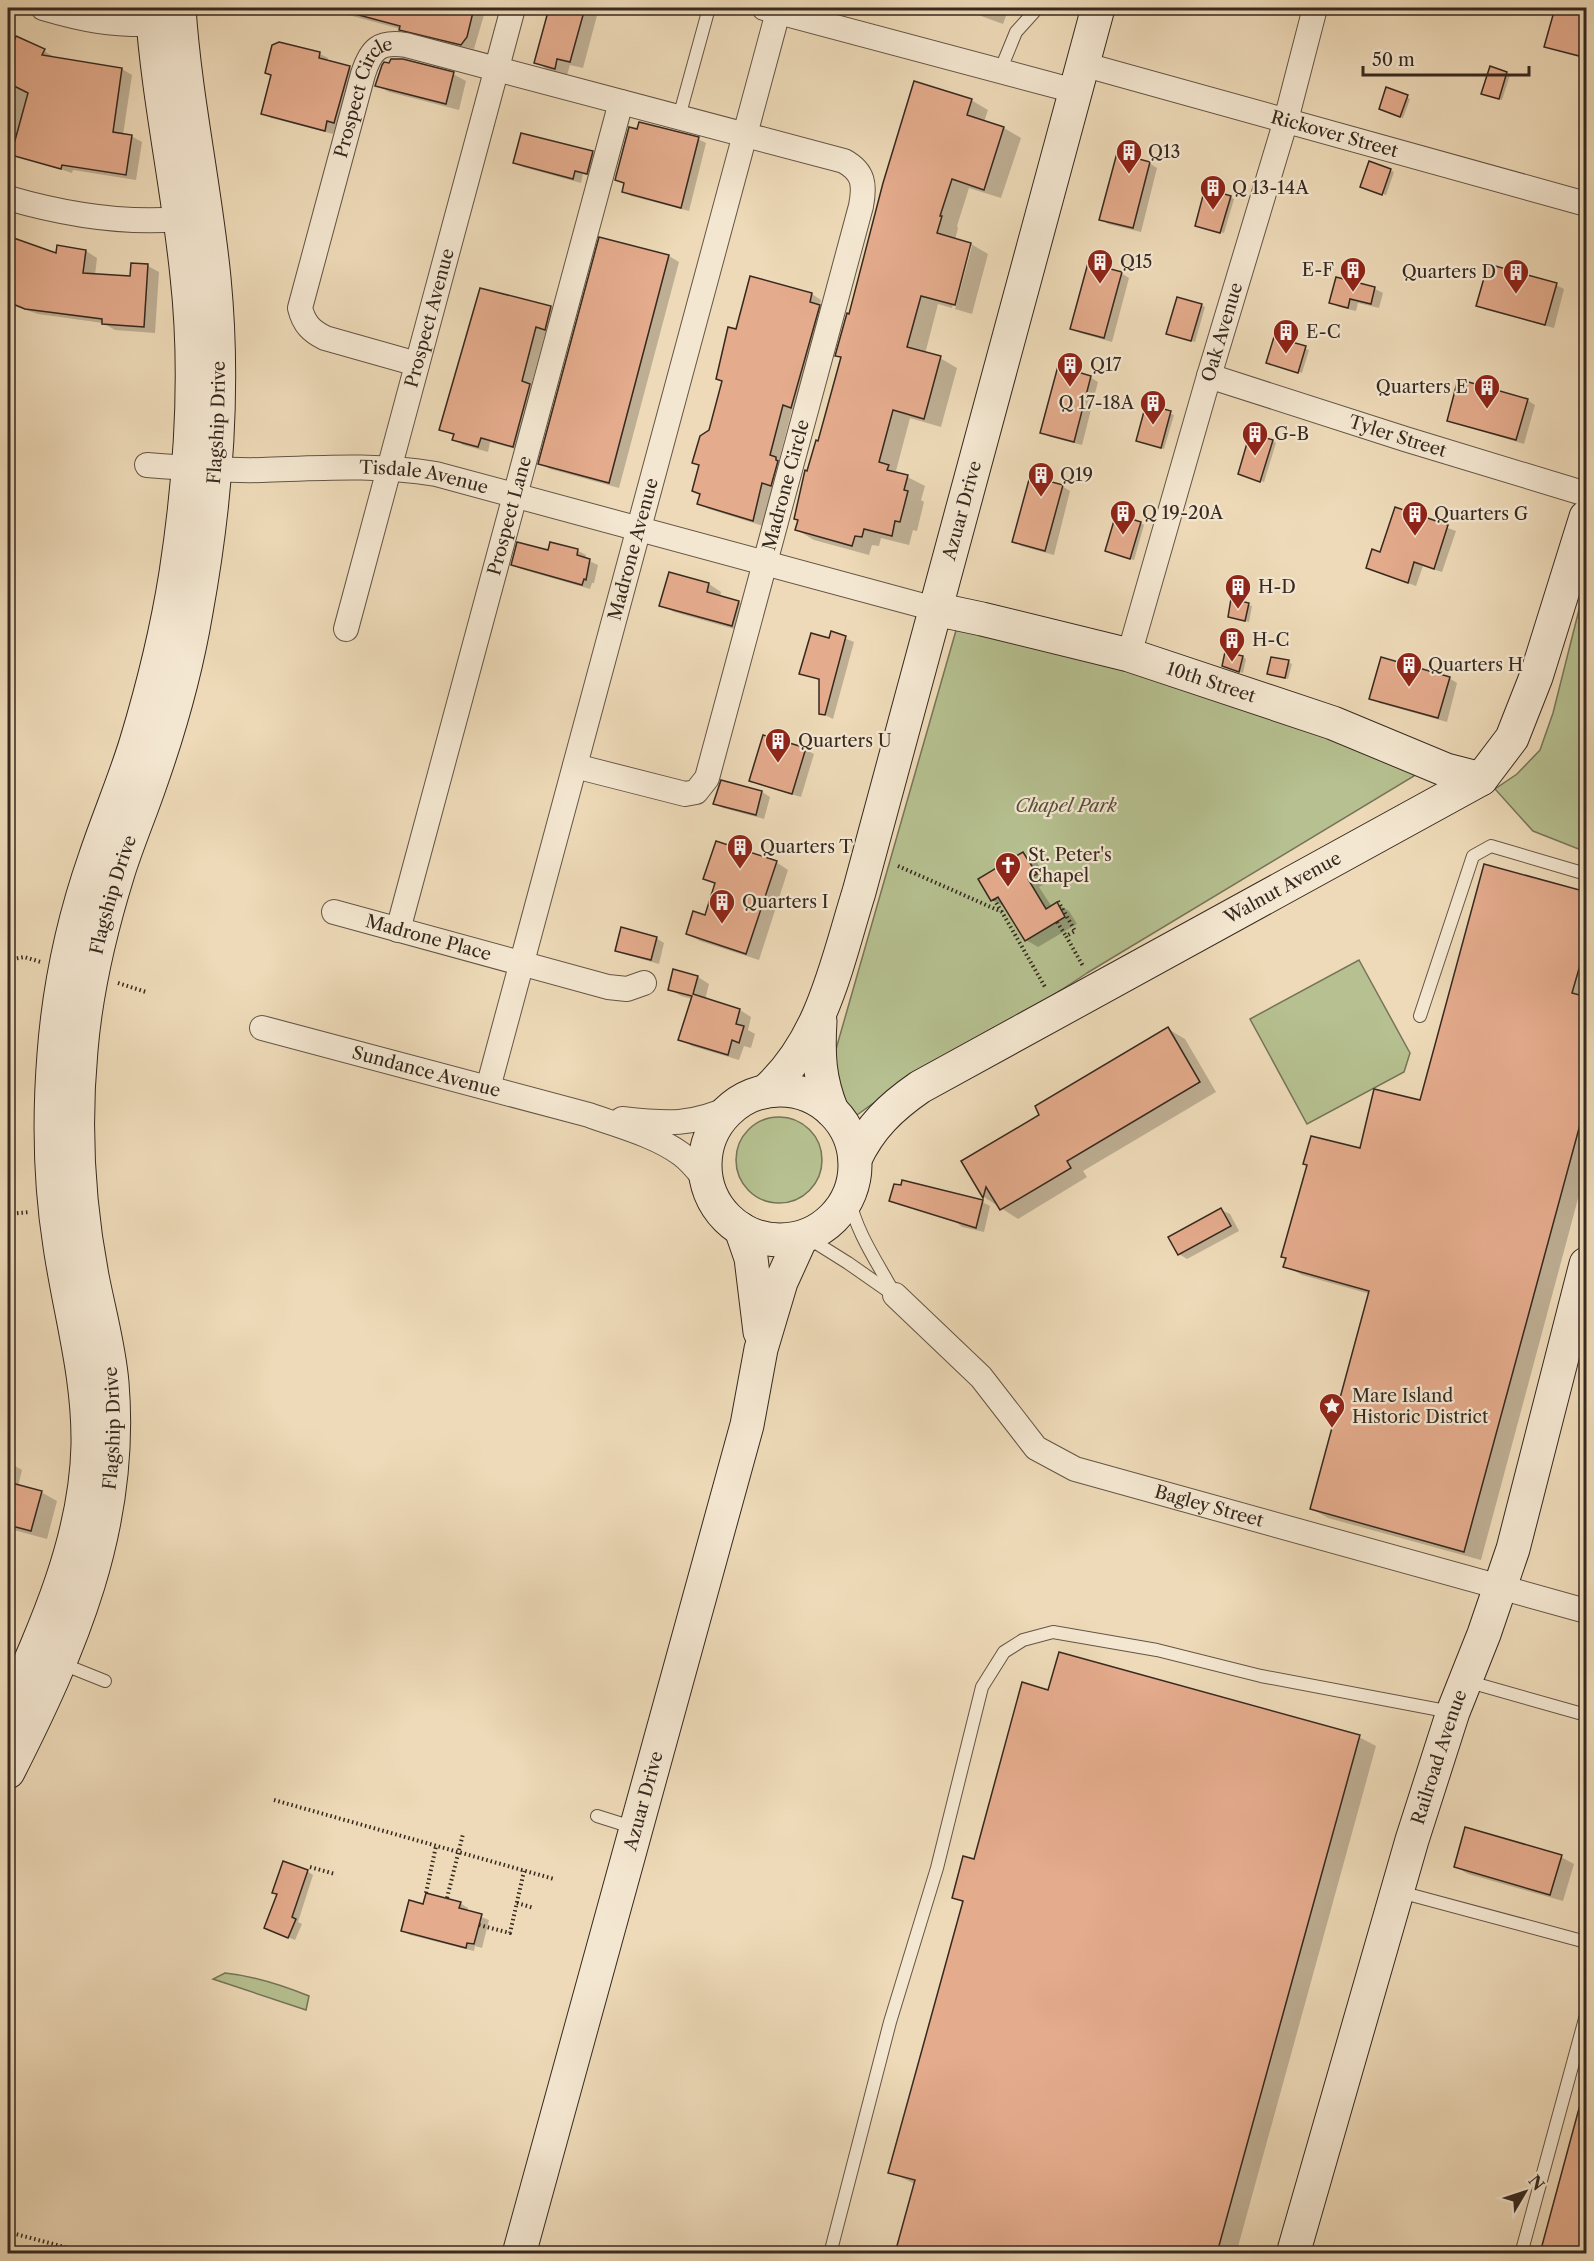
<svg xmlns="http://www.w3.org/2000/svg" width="1594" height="2261" viewBox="0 0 1594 2261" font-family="'Libre Caslon Text',serif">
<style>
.green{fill:#b6c090;stroke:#767458;stroke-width:1.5}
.shadow{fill:#0003}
.building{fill:#e4ab8c;stroke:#36291f;stroke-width:1.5}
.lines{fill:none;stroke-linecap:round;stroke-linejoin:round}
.lane-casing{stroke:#645545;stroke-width:14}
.street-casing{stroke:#645545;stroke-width:26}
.secondary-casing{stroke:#36291f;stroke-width:35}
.path{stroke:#36291f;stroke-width:4;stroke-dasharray:1.5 3;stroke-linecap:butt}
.lane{stroke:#f4e7d1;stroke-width:12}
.street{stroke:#f4e7d1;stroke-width:24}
.secondary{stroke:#f4e7d1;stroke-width:33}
.labels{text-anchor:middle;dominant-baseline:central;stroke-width:4.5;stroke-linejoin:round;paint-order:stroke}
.street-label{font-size:18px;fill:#36291f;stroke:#f4e7d1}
.poi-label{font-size:18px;fill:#36291f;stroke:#f4e7d1;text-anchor:start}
.park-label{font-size:18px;font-style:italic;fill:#564f3b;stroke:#f4e7d1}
</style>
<rect width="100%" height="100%" fill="#eedab8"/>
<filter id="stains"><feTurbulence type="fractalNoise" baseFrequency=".00333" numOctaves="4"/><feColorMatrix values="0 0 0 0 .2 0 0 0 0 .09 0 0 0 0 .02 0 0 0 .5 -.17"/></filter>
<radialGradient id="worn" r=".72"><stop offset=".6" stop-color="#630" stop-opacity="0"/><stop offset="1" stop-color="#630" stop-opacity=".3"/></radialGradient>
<g class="green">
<polygon points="1586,582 1586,852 1533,831 1495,789 1517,774 1540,750 1553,713"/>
<path d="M959,620l114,27 333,112 8,17 -327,197c-74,51 -158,88 -230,142l-18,-21 -7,-31z"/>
<polygon points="1359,960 1410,1053 1404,1072 1307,1124 1250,1019"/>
<circle cx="779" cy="1160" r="43"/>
<path d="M225,1973c30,3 57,12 84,23l-3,14 -93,-31z"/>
</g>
<g class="shadow">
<polygon points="322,8 486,8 474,49 411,35 401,29"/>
<polygon points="550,8 599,8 583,68 570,65 567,75 548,70 536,62"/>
<polygon points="959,8 1009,8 1003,24"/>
<polygon points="1269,8 1283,8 1282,11"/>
<polygon points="1556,8 1586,15 1586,59 1554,50 1546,46"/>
<polygon points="17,38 44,51 54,57 54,58 122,69 132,75 123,135 131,136 142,142 136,180 73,170 72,173 8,152 8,43 14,46"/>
<polygon points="279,43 320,54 328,58 327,62 350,68 358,72 343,126 336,125 333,134 271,118 263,113"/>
<polygon points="1491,68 1510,75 1502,100 1486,95"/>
<polygon points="453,74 466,81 459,110 389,92 376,85"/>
<polygon points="1407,97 1410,99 1403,118 1384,110"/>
<polygon points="971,100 988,110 984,122 1004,128 1021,138 1001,198 969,188 957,226 958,228 955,240 971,244 988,254 972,314 955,309 972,246 969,246 952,308 938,304 925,354 940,358 957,368 941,427 910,418 896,471 925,486 921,500 924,502 917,531 913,530 909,545 881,538 879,546 872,545 869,555 814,540 797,530 808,473 842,358 837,355 850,316"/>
<polygon points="638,131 698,139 706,143 689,211 631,196 623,191 625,184 616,180"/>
<polygon points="592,152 601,157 595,177 583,174 581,183 523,167 515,163"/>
<polygon points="1149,163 1157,168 1141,232 1108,224 1100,219"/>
<polygon points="1390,170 1394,172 1386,195 1365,188"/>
<polygon points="1230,197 1234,199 1224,233 1200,227"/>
<polygon points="10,239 57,255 86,251 97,258 95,275 131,277 148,266 159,272 155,333 115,330 103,323 38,314 8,304 8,246"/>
<polygon points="600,239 669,256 679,262 619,488 550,469 540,463"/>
<polygon points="1121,273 1129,278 1112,342 1080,333 1072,329"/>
<polygon points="1337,279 1375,289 1383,293 1379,308 1358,303 1356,311 1339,307 1331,302"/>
<polygon points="1556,285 1564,289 1554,328 1486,310 1478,305"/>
<polygon points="481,289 551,307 560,313 554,334 546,331 531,386 539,391 523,451 490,442 488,452 463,445 454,439 455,436 440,429"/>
<polygon points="812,294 821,300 820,306 829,312 801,412 792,410 779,460 786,464 781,490 772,488 763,526 709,509 699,504 701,495 693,491 700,466 694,462 710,431 737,330"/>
<polygon points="1201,305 1205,307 1195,342 1172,335"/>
<polygon points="1275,339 1309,350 1302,373 1271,364"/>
<polygon points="1090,377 1098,382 1082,445 1050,437 1041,432"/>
<polygon points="1527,400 1535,405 1524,444 1457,424 1449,420"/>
<polygon points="1147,406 1174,415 1164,449 1138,440"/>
<polygon points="1273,441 1276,443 1264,482 1243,476"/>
<polygon points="1062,486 1070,491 1054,555 1021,546 1013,541"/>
<polygon points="1396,509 1456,531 1442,572 1423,566 1416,586 1367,568 1381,554"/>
<polygon points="1141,523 1144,525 1134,560 1111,553"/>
<polygon points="578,551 586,555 585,559 598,565 594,583 592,583 590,589 521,569 513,565 549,552"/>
<polygon points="670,574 709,584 721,592 720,597 739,602 751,610 745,632 674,612 661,605"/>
<polygon points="1232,601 1252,606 1249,622 1233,618"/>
<polygon points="832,633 854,642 833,719 821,713 821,681 801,673 830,640"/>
<polygon points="1243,657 1246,659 1243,673 1227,668"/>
<polygon points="1288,662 1292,664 1288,679 1269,673"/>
<polygon points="1449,678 1457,683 1447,722 1379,703 1371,698"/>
<polygon points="764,737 806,750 814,754 801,797 759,785 751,780"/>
<polygon points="762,792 770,797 764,819 723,808 715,803"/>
<polygon points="1023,854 1036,861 1048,882 1039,887 1052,907 1057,904 1069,911 1077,924 1038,947 1026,940 1005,907 992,900"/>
<polygon points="776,862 788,870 759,960 700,941 687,934 706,917 716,885 705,878"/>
<polygon points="1586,894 1586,1169 1481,1560 1328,1518 1312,1509 1370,1294 1302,1275 1285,1266 1361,1150 1422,1102"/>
<polygon points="656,938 664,943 659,964 624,954 616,950"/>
<polygon points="698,977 709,984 705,1000 740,1010 751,1017 748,1030 755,1034 751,1048 744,1046 739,1060 692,1046 680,1039 692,999 681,996 669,989"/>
<polygon points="1168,1029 1185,1039 1216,1092 1083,1171 1087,1177 1018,1219 984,1197 963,1162 1041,1115"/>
<polygon points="891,1200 982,1202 990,1206 984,1232 962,1227 955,1221 899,1205"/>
<polygon points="1221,1210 1230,1214 1239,1231 1187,1259 1179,1254"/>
<polygon points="8,1462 22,1470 18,1486 41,1492 57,1501 47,1539 10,1529 8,1540"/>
<polygon points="1049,1692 1359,1737 1376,1746 1236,2254 896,2254 915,2184 890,2172 964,1903 953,1897 975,1861"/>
<polygon points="1561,1857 1574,1864 1563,1901 1468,1874 1455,1866"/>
<polygon points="307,1871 313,1875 298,1922 302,1924 295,1940 272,1931"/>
<polygon points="460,1903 468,1908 467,1911 489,1920 482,1948 475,1946 474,1951 410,1935 402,1930 424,1906"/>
<polygon points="1586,2086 1586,2254 1541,2254"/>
</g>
<g class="building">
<polygon points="352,8 474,8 467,37 461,45 399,30 400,26 351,13"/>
<polygon points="549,8 585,8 570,62 557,59 555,69 534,63"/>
<polygon points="1555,8 1565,8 1587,13 1587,58 1544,47"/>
<polygon points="16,36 45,49 42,55 122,68 113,132 132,135 126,175 62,165 61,169 11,155 28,93 8,83 8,56"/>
<polygon points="279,42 320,52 319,58 350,66 334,123 327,121 325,131 261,114 271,75 265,73 272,45"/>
<polygon points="391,59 403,59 454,72 446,104 375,86 382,65 384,62 389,63"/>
<polygon points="1490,66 1507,72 1499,99 1481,94"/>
<polygon points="914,81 972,99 967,115 1004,127 984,190 952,179 940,216 942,216 937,233 971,243 955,305 921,296 907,347 941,356 924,419 893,410 879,462 889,465 887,470 908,475 904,490 908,491 900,522 895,521 892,536 864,529 862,537 855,536 852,546 795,530 798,520 794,519 805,470 807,471 816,440 818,441 841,357 835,356 847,313 849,314 883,183"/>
<polygon points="1386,87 1408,95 1400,117 1379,109"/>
<polygon points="639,122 699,137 681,208 622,192 624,183 615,180 629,127 637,129"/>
<polygon points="521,133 593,151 587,174 575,171 573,179 513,163"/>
<polygon points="1117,153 1150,162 1133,228 1099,220"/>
<polygon points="1369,161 1391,169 1382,195 1360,187"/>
<polygon points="1205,188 1231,196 1220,233 1195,226"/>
<polygon points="8,236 56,253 57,245 86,250 83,273 130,276 131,263 148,264 144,327 102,324 102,319 25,309 8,302"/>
<polygon points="599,237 669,255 609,483 538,464"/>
<polygon points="1088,263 1122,272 1104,338 1070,329"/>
<polygon points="1488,264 1557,283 1545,325 1476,306"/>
<polygon points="750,276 812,293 810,302 820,305 791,408 783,405 770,455 776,457 776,460 778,461 771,486 762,483 753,521 697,504 700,494 692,491 699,465 692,463 700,436 709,430 722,381 716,379 728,327 736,329"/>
<polygon points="1336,277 1375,287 1371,304 1350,299 1348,308 1329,303"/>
<polygon points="480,288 551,306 545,330 536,327 522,381 530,384 513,447 481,438 478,447 452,440 454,434 439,430"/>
<polygon points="1177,297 1202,304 1191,341 1166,334"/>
<polygon points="1274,337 1306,346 1298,373 1266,363"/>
<polygon points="1058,366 1091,376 1074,442 1040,433"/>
<polygon points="1458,379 1528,399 1516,440 1447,421"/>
<polygon points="1146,404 1171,411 1161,448 1136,441"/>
<polygon points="1250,433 1273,440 1260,482 1238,474"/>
<polygon points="1030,476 1063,485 1045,551 1012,542"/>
<polygon points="1395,507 1448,525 1434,569 1414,562 1408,583 1366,568 1372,549 1380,552"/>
<polygon points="1116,514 1141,522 1130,559 1105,551"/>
<polygon points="517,542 548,550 550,542 578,549 577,555 590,559 586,580 584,579 582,585 511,565"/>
<polygon points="669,572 709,583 707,592 739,601 732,626 659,606"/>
<polygon points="1231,599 1249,603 1245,621 1228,617"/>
<polygon points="831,631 846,636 825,715 819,714 819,679 799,674 811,633 829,638"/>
<polygon points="1225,652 1243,656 1239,672 1222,666"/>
<polygon points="1271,657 1289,660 1285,678 1267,674"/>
<polygon points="1381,657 1450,677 1438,718 1369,699"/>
<polygon points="763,735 806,748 792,794 749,781"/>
<polygon points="721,780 762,791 756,815 713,804"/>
<polygon points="716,841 777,861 746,954 686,934 693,911 705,915 715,883 703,879"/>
<polygon points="1023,852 1037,874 1028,879 1046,909 1057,902 1065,917 1025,941 998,897 991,901 978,879"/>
<polygon points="1484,864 1587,892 1587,941 1572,993 1587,997 1587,1099 1464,1552 1310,1509 1369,1291 1283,1267 1286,1258 1281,1257 1307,1165 1303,1164 1311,1136 1360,1148 1374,1089 1420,1100"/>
<polygon points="621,927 657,937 651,960 615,951"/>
<polygon points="673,969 698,976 693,994 740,1009 736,1024 744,1026 739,1043 732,1040 728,1055 678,1040 692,996 668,990"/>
<polygon points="1168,1027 1200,1082 1067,1161 1071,1168 1000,1210 986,1187 983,1198 961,1161 1039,1115 1035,1106"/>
<polygon points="902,1180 983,1200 976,1228 889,1201 894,1184 901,1185"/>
<polygon points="1221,1208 1231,1226 1178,1255 1168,1237"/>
<polygon points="8,1482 42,1491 31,1531 8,1525"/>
<polygon points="1059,1652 1360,1735 1217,2253 895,2253 915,2180 888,2173 963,1901 952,1898 963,1856 974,1859 1022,1682 1048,1690"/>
<polygon points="1465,1827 1562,1855 1550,1895 1454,1867"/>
<polygon points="283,1861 308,1870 292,1917 296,1919 288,1938 264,1928 277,1894 272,1893"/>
<polygon points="426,1893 461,1902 459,1908 482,1914 474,1944 467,1943 466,1948 401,1931 409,1900 423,1904"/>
<polygon points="1581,2101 1587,2102 1587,2253 1540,2253"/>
</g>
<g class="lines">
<g class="lane-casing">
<g id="lane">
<polyline points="1000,71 1016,32 1034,12 1035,8"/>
<polyline points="679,117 709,8"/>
<polyline points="1420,1016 1473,856 1491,846 1586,874"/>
<path d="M849,1197c7,36 29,66 46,98"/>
<polyline points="805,1236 848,1263 891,1293"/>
<polyline points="60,1663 105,1681"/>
<polyline points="1466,1681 1586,1715"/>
<polyline points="597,1816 635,1828"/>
<polyline points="1400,1892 1586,1942"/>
<polyline points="830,2254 890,2022 937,1868 982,1687 1004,1652 1023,1640 1053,1632 1157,1650 1261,1676 1451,1712"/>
<polyline points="1521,2254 1586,2015"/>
</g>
</g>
<g class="street-casing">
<g id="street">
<path d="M43,8c41,12 68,17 110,16"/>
<polyline points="764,8 1075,91"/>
<path id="s1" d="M1082,64l504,140"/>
<path d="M8,198c55,16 114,26 172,21"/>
<path id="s2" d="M417,364l-92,-26c-14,-7 -21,-14 -25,-30l63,-234c8,-25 16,-33 43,-29l438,116c20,11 21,24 17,45l-154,572 -11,14 -11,2 -110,-28"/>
<path id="s3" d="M1209,376l196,63 181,55"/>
<path id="s4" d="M147,465c38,3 77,6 115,5 62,-2 112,-6 174,4l499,135"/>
<path id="s5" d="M346,629l167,-621"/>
<path id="s6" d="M1129,655l80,-279 77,-256 29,-112"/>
<path id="s7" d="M334,912l274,75 19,2 17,-6"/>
<path id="s8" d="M398,930l223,-828"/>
<path id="s9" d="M262,1028l327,87c30,11 66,20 92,39 11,8 18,18 26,28"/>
<path id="s10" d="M488,1088l290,-1076"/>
<path d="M622,1119c45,5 70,7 112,-13"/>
<path id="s11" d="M895,1295l86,82 55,71 39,21 511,142"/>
</g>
</g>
<g class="secondary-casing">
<g id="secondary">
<path id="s12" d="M935,609l47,10 147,36 204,68 113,47 35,9"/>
<path d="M820,1021c-2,34 -1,58 12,90"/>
<circle cx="780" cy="1165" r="75"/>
<path id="s13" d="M766,1091c57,-51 71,-129 93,-199l239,-884"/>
<path id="s14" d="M855,1159c15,-32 36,-52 65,-72l561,-308 31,-41 24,-61 50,-160"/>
<polyline points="741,1229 751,1258 760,1332"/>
<path d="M8,1711c38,-84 78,-172 80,-266 1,-70 -18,-131 -28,-199 -10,-63 -11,-128 -6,-192 5,-66 19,-133 41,-196 13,-39 29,-76 41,-115 17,-56 31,-113 40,-170 15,-98 22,-198 11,-297 -9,-90 -29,-178 -35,-268"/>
<path id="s15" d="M8,1772c63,-124 116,-246 104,-389 -3,-36 -13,-71 -20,-107 -14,-74 -18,-151 -11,-226 5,-60 19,-119 37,-177 9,-29 21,-57 31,-86 20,-56 37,-116 47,-175 20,-110 29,-222 18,-334 -9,-91 -29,-180 -35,-270"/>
<path id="s16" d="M519,2254l228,-829 14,-76 20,-67 20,-44"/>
<path id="s17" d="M1293,2254l119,-414 41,-128 31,-78 29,-85 73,-285"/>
</g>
</g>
<g class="path">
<polyline points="898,866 1002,912 1045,987"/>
<polyline points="994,899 1001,911"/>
<polyline points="1058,901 1075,931 1066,936 1083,966"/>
<polyline points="1057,922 1066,936"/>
<polyline points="8,960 24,957 41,962"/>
<polyline points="118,983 146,992"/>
<polyline points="8,1214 30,1212"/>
<polyline points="274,1800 554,1879"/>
<polyline points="310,1867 335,1874"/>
<polyline points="426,1893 436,1846"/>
<polyline points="447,1898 463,1834"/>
<polyline points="517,1903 534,1908"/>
<polyline points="479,1925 510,1933 524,1871"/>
<polyline points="8,2232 91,2254"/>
</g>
<use href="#lane" class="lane"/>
<use href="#street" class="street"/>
<use href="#secondary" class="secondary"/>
</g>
<defs>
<g id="building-pin" transform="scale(1.35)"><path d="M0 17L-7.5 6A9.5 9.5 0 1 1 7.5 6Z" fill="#8f2418" stroke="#f4e7d1"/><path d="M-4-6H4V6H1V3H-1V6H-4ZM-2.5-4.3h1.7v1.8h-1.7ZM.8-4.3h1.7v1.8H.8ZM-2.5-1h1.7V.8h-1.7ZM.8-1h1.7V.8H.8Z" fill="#fff"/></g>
<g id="church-pin" transform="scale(1.35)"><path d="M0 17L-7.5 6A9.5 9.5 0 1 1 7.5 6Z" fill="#8f2418" stroke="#f4e7d1"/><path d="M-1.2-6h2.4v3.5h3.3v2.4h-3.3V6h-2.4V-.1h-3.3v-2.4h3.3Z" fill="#fff"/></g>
<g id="sight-pin" transform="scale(1.35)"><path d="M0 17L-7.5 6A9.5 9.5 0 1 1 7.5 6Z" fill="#8f2418" stroke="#f4e7d1"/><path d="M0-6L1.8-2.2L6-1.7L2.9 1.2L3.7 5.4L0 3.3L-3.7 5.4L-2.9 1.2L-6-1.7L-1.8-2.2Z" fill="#fff"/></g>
</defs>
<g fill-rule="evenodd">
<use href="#building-pin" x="1129" y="152"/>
<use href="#building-pin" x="1213" y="188"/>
<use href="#building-pin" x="1100" y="262"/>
<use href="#building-pin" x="1353" y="270"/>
<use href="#building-pin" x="1516" y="272"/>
<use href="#building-pin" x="1286" y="332"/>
<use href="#building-pin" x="1070" y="365"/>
<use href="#building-pin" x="1487" y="387"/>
<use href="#building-pin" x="1153" y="403"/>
<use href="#building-pin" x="1255" y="434"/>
<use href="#building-pin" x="1041" y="475"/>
<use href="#building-pin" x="1123" y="513"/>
<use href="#building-pin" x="1415" y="514"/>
<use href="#building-pin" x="1238" y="587"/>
<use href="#building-pin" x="1232" y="640"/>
<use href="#building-pin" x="1409" y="665"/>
<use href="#building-pin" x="778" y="741"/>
<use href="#building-pin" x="740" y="847"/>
<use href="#church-pin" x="1008" y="865"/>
<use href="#building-pin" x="722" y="902"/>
<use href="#sight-pin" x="1332" y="1406"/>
</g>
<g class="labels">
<g class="street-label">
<text stroke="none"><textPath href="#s2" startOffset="358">Prospect Circle</textPath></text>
<text stroke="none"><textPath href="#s1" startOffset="262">Rickover Street</textPath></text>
<text stroke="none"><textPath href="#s5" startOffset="322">Prospect Avenue</textPath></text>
<text stroke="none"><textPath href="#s6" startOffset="336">Oak Avenue</textPath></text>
<text stroke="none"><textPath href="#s15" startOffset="1389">Flagship Drive</textPath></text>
<text stroke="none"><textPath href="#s3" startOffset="198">Tyler Street</textPath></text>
<text stroke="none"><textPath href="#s4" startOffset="278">Tisdale Avenue</textPath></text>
<text transform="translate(786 485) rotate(-75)">Madrone Circle</text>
<text stroke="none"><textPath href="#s13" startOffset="618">Azuar Drive</textPath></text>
<text stroke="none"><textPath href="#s8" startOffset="429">Prospect Lane</textPath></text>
<text stroke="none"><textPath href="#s10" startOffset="558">Madrone Avenue</textPath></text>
<text stroke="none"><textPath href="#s12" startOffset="286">10th Street</textPath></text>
<text stroke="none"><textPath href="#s14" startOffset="512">Walnut Avenue</textPath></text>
<text stroke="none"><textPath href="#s15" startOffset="903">Flagship Drive</textPath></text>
<text stroke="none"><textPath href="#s7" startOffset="98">Madrone Place</textPath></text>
<text stroke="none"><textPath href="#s9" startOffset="170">Sundance Avenue</textPath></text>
<text stroke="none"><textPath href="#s15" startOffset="363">Flagship Drive</textPath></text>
<text stroke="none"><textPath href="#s11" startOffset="392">Bagley Street</textPath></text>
<text stroke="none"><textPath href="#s17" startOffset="518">Railroad Avenue</textPath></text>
<text stroke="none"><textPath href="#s16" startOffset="470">Azuar Drive</textPath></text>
</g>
<g class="poi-label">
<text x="1148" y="152">Q13</text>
<text x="1232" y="188">Q 13-14A</text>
<text x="1120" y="262">Q15</text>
<text x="1334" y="270" text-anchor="end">E-F</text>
<text x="1496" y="272" text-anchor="end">Quarters D</text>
<text x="1306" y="332">E-C</text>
<text x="1090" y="365">Q17</text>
<text x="1468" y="387" text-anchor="end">Quarters E</text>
<text x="1134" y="403" text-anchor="end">Q 17-18A</text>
<text x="1274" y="434">G-B</text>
<text x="1060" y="475">Q19</text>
<text x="1142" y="513">Q 19-20A</text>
<text x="1434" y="514">Quarters G</text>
<text x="1258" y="587">H-D</text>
<text x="1252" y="640">H-C</text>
<text x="1428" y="665">Quarters H</text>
<text x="798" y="741">Quarters U</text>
<text x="760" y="847">Quarters T</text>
<text x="1028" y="855">St. Peter's<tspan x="1028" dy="21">Chapel</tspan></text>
<text x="742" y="902">Quarters I</text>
<text x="1352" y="1396">Mare Island<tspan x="1352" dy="21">Historic District</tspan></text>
</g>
<g class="park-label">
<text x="1066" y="806">Chapel Park</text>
</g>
</g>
<rect width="1594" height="2261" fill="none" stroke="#eedab8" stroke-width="30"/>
<rect x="9" y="9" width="1576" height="2243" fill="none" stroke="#36291f" stroke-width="3"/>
<rect x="15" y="15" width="1564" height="2231" fill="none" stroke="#36291f" stroke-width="1.5"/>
<g transform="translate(1525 2192) rotate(51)" stroke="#f4e7d1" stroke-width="4.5" paint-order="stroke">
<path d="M0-4.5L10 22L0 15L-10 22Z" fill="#36291f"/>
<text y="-9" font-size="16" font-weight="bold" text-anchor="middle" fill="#36291f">N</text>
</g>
<path d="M1363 66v9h166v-9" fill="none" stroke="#36291f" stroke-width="3"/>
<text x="1372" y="66" font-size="18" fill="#36291f" stroke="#f4e7d1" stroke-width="4.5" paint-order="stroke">50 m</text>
<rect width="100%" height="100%" filter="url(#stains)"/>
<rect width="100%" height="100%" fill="url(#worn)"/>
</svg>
